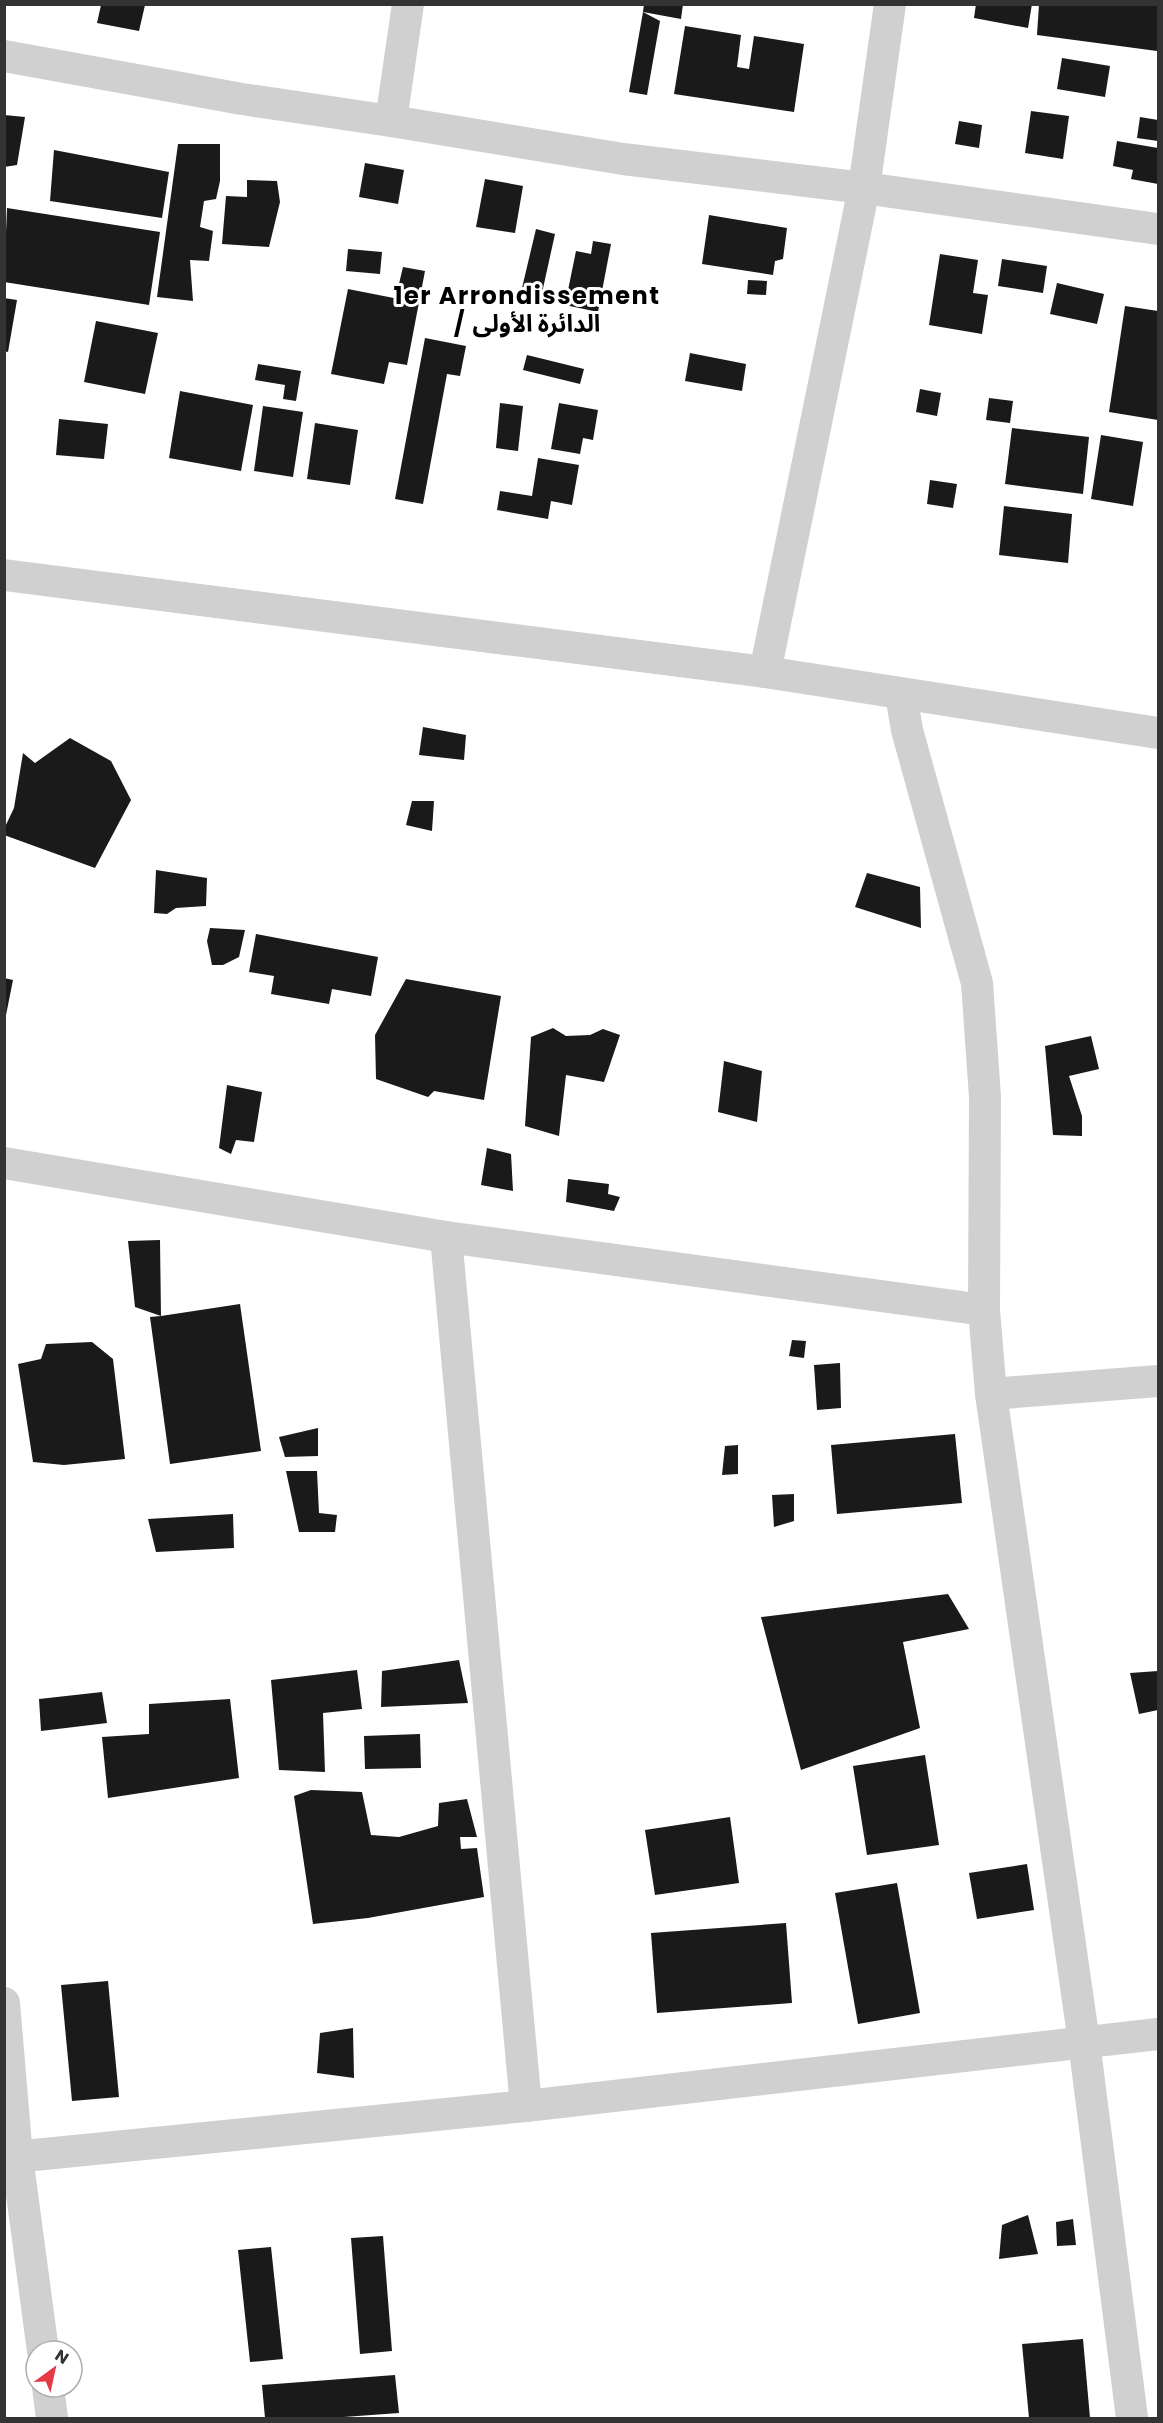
<svg xmlns="http://www.w3.org/2000/svg" width="1163" height="2423" viewBox="0 0 1163 2423" font-family="Poppins,'Noto Sans Arabic',sans-serif">
<style>
.building{fill:#1a1a1a}
.lines{fill:none;stroke-linecap:round;stroke-linejoin:round}
.street{stroke:#d0d0d0;stroke-width:32}
.labels{text-anchor:middle;dominant-baseline:central;stroke-width:6;stroke-linejoin:round;paint-order:stroke}
.district-label{font-size:24px;font-weight:bold;letter-spacing:1.5px;fill:#000;stroke:#fff}
</style>
<rect width="100%" height="100%" fill="#fff"/>
<g class="building">
<polygon points="644,4 683,4 681,19 643,12"/>
<polygon points="976,4 1032,4 1028,28 974,18"/>
<polygon points="1039,4 1158,4 1157,51 1037,35"/>
<polygon points="101,5 145,5 139,31 97,23"/>
<polygon points="643,12 660,21 647,95 629,92"/>
<polygon points="685,26 741,35 737,67 749,69 754,36 804,44 794,112 674,94"/>
<polygon points="1062,58 1110,66 1105,97 1057,89"/>
<polygon points="1031,111 1069,116 1063,159 1025,153"/>
<polygon points="4,115 25,117 17,165 4,167"/>
<polygon points="1140,117 1158,120 1158,141 1137,138"/>
<polygon points="959,121 982,125 979,148 955,144"/>
<polygon points="1117,141 1158,148 1158,184 1131,179 1133,170 1113,166"/>
<polygon points="178,144 220,144 220,181 216,199 204,201 200,227 213,231 209,261 190,260 193,301 157,297"/>
<polygon points="54,150 169,172 162,218 50,201"/>
<polygon points="365,163 404,170 398,204 359,197"/>
<polygon points="485,179 523,186 515,233 476,227"/>
<polygon points="247,180 277,181 280,202 269,247 222,244 226,196 247,197"/>
<polygon points="7,208 160,232 149,305 4,282"/>
<polygon points="709,215 787,228 783,259 775,261 773,275 702,264"/>
<polygon points="536,229 555,234 542,293 522,288"/>
<polygon points="593,241 611,244 598,312 565,305 576,251 591,254"/>
<polygon points="348,249 382,252 380,274 346,271"/>
<polygon points="940,254 978,260 973,293 988,295 982,334 929,325"/>
<polygon points="1002,259 1047,266 1043,293 998,286"/>
<polygon points="403,267 425,271 407,365 389,362 384,384 331,374 348,289 409,301 411,291 398,288"/>
<polygon points="748,280 767,281 766,295 747,294"/>
<polygon points="1057,283 1104,294 1097,324 1050,314"/>
<polygon points="4,298 17,300 8,352 4,351"/>
<polygon points="1125,306 1158,311 1158,420 1109,412"/>
<polygon points="96,321 158,333 145,394 84,382"/>
<polygon points="425,338 466,346 460,376 447,374 423,504 395,499"/>
<polygon points="690,353 746,364 742,391 685,381"/>
<polygon points="527,355 584,369 580,384 523,370"/>
<polygon points="258,364 301,371 296,401 283,399 285,385 255,380"/>
<polygon points="920,389 941,393 937,416 916,412"/>
<polygon points="180,391 253,405 241,471 169,458"/>
<polygon points="989,398 1013,401 1010,423 986,420"/>
<polygon points="500,403 523,406 518,451 496,448"/>
<polygon points="559,403 598,410 593,440 583,438 580,454 551,449"/>
<polygon points="263,406 303,412 293,477 254,471"/>
<polygon points="59,419 108,424 104,459 56,455"/>
<polygon points="315,423 358,430 350,485 307,479"/>
<polygon points="1012,428 1089,437 1083,494 1005,484"/>
<polygon points="1101,435 1143,442 1133,506 1091,499"/>
<polygon points="538,458 579,465 572,505 551,501 548,519 497,510 500,491 532,496"/>
<polygon points="930,480 957,484 953,508 927,504"/>
<polygon points="1004,506 1072,514 1068,563 999,555"/>
<polygon points="423,727 466,735 464,760 419,755"/>
<polygon points="70,738 111,761 131,800 95,868 4,835 4,829 14,808 23,753 35,763"/>
<polygon points="412,801 434,801 432,831 406,825"/>
<polygon points="156,870 207,878 206,906 176,908 167,914 154,913"/>
<polygon points="867,873 920,887 921,928 855,907"/>
<polygon points="210,928 245,930 239,957 223,965 212,965 207,941"/>
<polygon points="256,934 378,957 371,996 332,989 329,1004 271,994 274,976 249,972"/>
<polygon points="4,978 13,980 6,1015 4,1015"/>
<polygon points="406,979 501,996 484,1100 434,1091 428,1097 376,1079 375,1035"/>
<polygon points="553,1028 566,1036 590,1035 603,1029 620,1035 604,1082 566,1075 559,1136 525,1126 531,1037"/>
<polygon points="1091,1036 1099,1069 1069,1076 1082,1116 1082,1136 1053,1135 1045,1046"/>
<polygon points="724,1061 762,1071 757,1122 718,1112"/>
<polygon points="227,1085 262,1092 254,1142 236,1140 231,1154 219,1148"/>
<polygon points="487,1148 511,1154 513,1191 481,1185"/>
<polygon points="568,1179 609,1184 608,1194 620,1197 614,1211 566,1202"/>
<polygon points="160,1240 161,1316 240,1304 261,1451 170,1464 150,1317 161,1316 135,1307 128,1241"/>
<polygon points="792,1340 806,1341 804,1358 789,1356"/>
<polygon points="92,1342 113,1359 125,1459 64,1465 33,1462 18,1364 41,1359 46,1344"/>
<polygon points="840,1363 841,1408 817,1410 814,1365"/>
<polygon points="318,1428 318,1456 285,1457 279,1437"/>
<polygon points="955,1434 962,1503 837,1514 831,1445"/>
<polygon points="738,1445 738,1474 722,1475 725,1446"/>
<polygon points="286,1471 317,1471 319,1513 337,1515 335,1532 299,1532"/>
<polygon points="794,1494 794,1521 774,1527 772,1495"/>
<polygon points="233,1514 234,1548 156,1552 148,1519"/>
<polygon points="948,1594 969,1629 903,1642 920,1728 801,1770 761,1617"/>
<polygon points="459,1660 468,1703 381,1707 382,1671"/>
<polygon points="357,1670 362,1709 323,1713 325,1772 279,1770 271,1680"/>
<polygon points="1158,1671 1158,1710 1139,1714 1130,1673"/>
<polygon points="102,1692 107,1723 41,1731 39,1699"/>
<polygon points="230,1699 239,1778 108,1798 102,1737 149,1734 149,1704"/>
<polygon points="420,1734 421,1768 365,1769 364,1736"/>
<polygon points="925,1755 939,1845 867,1855 853,1766"/>
<polygon points="311,1790 362,1792 371,1835 399,1837 438,1826 439,1803 467,1799 477,1837 460,1837 461,1849 477,1848 484,1897 368,1918 313,1924 294,1796"/>
<polygon points="730,1817 739,1883 655,1895 645,1830"/>
<polygon points="1027,1864 1034,1910 977,1919 969,1873"/>
<polygon points="897,1883 920,2013 858,2024 835,1893"/>
<polygon points="786,1923 792,2003 657,2013 651,1933"/>
<polygon points="108,1981 119,2097 72,2101 61,1985"/>
<polygon points="353,2028 354,2078 317,2073 320,2033"/>
<polygon points="1028,2215 1038,2254 999,2259 1002,2225"/>
<polygon points="1073,2219 1076,2245 1057,2246 1056,2222"/>
<polygon points="383,2236 392,2351 360,2354 351,2238"/>
<polygon points="271,2247 283,2359 250,2362 238,2250"/>
<polygon points="1083,2339 1090,2418 1029,2418 1022,2344"/>
<polygon points="395,2375 399,2413 330,2418 265,2418 262,2385"/>
</g>
<g class="lines">
<g class="street">
<polyline points="408,4 391,121 623,159 864,188 1158,229"/>
<polyline points="890,4 864,188 765,672 1158,733"/>
<polyline points="4,56 242,99 391,121"/>
<polyline points="4,575 765,672"/>
<polyline points="901,694 907,730 977,983 985,1097 984,1310 991,1394 1084,2042 1132,2418"/>
<polyline points="4,1163 446,1237 984,1310"/>
<polyline points="446,1237 526,2106"/>
<polyline points="991,1394 1158,1381"/>
<polyline points="4,2003 17,2157 43,2351"/>
<polyline points="4,2158 526,2106 1158,2034"/>
<polyline points="48,2387 52,2418"/>
</g>
</g>
<g class="labels">
<g class="district-label">
<text x="527" y="295">1er Arrondissement<tspan x="527" dy="28">/ الدائرة الأولى</tspan></text>
</g>
</g>
<rect width="1163" height="2423" fill="none" stroke="#333333" stroke-width="12"/>
<g transform="translate(54 2369) rotate(33)"><circle r="28" fill="#ffffff" stroke="#adadad" stroke-width="1.5"/>
<path d="M0-4.5L10 22L0 15L-10 22Z" fill="#e63946"/>
<text y="-9" font-size="16" font-weight="bold" text-anchor="middle" fill="#333333">N</text>
</g>
</svg>
